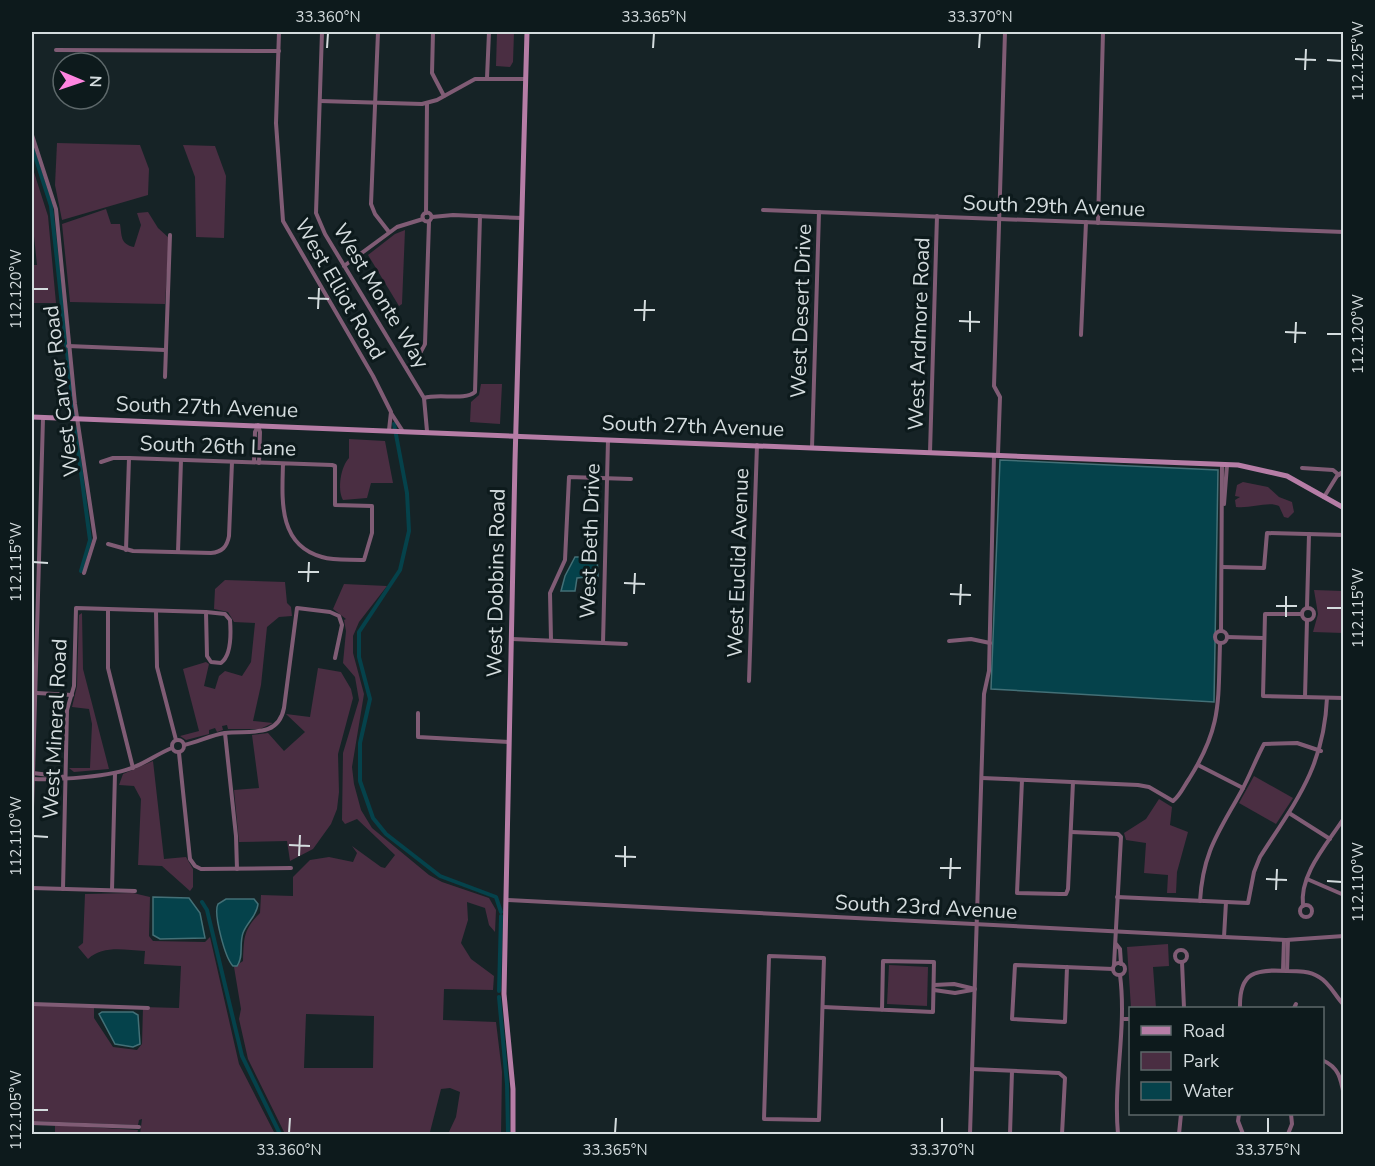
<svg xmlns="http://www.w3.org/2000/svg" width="1375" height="1166" viewBox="0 0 1375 1166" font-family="'Nunito Sans',sans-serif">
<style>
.green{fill:#4a2e42;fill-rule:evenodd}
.water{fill:#05424b;stroke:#437077;stroke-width:1.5}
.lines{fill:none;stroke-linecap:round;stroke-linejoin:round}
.canal{stroke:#05424b;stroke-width:4}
.street{stroke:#805c75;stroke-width:4}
.secondary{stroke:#b67da6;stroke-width:5}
.ticks{fill:none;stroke:#d4dcde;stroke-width:2}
.labels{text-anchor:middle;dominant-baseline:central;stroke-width:6;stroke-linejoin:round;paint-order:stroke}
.street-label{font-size:21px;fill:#d4dcde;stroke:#0d1a1c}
.neatline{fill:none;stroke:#d4dcde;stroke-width:2}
.ticks-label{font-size:15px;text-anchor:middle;fill:#d4dcde}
</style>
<rect width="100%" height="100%" fill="#162326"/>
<g class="green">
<polygon points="497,32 514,32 513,62 510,67 496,66"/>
<polygon points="57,143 140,145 149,169 148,195 62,220 55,185"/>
<polygon points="183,145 215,146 226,176 224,238 196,237 195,177"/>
<polygon points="32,166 48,216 56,303 32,303 32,265 37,265 32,217"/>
<path d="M106,209l5,15h9c2,12 0,20 14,23l7,-22 -4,-12 11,-1 10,16 11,10 -4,66 -95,-2 -8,-78z"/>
<polygon points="405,230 402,304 399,306 368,255 395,234"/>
<polygon points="481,384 502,384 500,424 470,422 471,402 479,395"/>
<path d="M349,439l36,2 8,42h-22l-4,15 -24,2c-6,-11 -2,-34 6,-42z"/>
<path d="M1243,482l25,5 11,10 13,5 2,10 -6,6 -4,-1 -5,-11c-11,-5 -29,3 -43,1l-1,-7 5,-3 -5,-1 2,-11z"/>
<polygon points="225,580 285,582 287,603 291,607 292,616 279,617 267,627 261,685 253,721 273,723 260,729 228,729 227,725 222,726 223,730 217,732 215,728 209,730 209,734 186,740 180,736 199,731 183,669 206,662 209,664 204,686 215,689 219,676 225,671 242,676 251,662 255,623 234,622 228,612 214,609 215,589"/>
<path d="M344,584l43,2 -28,36 -6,14v17l11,41 -12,73 2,17 7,26 11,18 57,47 13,7 47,16 7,12 -1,22 -6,-7 -4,-17 -18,-6 1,18 -7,23 10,16 23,17 -1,14 -49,-1 -1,31 53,2 6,50 -1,62h-53l8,-17 4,-25 -10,-4 -9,1 -11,43 -3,2h-142l-37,-75 -9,-40 2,-10 -7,-42 9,-6c1,-23 0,-31 17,-48l1,-18 32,1v-19l17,-17 19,-3 24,5 4,-9 -5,-7 29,21 4,1 10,-13 -38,-36 -12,5 -3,-4 1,-67 16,-53 -4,-23 -12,-14 3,-32 -2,-11 2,-1 -13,-10zM306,1014l68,2 -1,52h-69z"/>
<polygon points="1314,590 1343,591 1343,633 1313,632 1318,614"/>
<polygon points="82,613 83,669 109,769 74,772 69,768 90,768 92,724 89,709 72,707 77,686 79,615"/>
<polygon points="318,668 341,672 351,689 353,698 338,754 339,792 337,809 331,824 313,849 290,861 287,841 239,842 234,790 259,788 252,735 268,733 284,751 305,732 286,714 310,717"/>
<polygon points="153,761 164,859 186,857 193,869 193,887 190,891 162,866 138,865 141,799 134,786 119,785 123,774"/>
<polygon points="1254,776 1293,798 1276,824 1239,803"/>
<polygon points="1159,799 1172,807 1170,825 1188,832 1177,872 1176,893 1167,893 1168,875 1144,873 1146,843 1126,840 1124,833 1146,819"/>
<path d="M133,893l17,4 -1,39 4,5 52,1 5,-5 29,127 36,70h-135l2,-15 -3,1 -1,5 -106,-4v-116l62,3v10l19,29 24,3 5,-6 1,-37 36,1 2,-42 -37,-2 1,-13c-21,-1 -42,-6 -57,8l-10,-12 5,-4 2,-49z"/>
<polygon points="1168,944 1169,966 1153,967 1156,1008 1131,1008 1127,947"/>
<polygon points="889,965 928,967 927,1006 887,1004"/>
<polygon points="55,1125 138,1130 137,1134 55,1134"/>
</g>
<g class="water">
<polygon points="1000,460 1218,470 1214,702 991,689"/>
<polygon points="575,557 597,557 598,576 577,578 575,591 561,591 565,576"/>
<polygon points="153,897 189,898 200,913 205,938 160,939 153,935"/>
<path d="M226,899h28l4,5c-1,12 -11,18 -15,29 -4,11 1,24 -6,33h-4c-8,-8 -20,-53 -15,-62z"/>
<polygon points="102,1012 133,1012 138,1015 140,1044 133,1047 115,1044 99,1014"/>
</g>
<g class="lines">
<g class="canal">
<polyline points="32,147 51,206 74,415"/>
<polyline points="394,424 407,493 409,531 400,570 359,632 359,657 370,699 360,743 360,781 373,818 386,834 440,876 496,897 501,912"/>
<polyline points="75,428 90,540 81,571"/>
<polyline points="202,902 207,910 242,1056 280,1134"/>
<polyline points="499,991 501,916"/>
<polyline points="499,997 507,1084 508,1134"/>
</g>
<g class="street">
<polyline points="279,32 276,123 283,221 373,376 391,412 389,430"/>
<polyline points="322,32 316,213 325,234 424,398 427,431"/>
<polyline points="378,32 371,204 375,214 389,232"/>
<polyline points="433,32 432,73 444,96"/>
<polyline points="56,50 279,51"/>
<polyline points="487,78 489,32"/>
<polyline points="320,101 422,104 437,100 475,79 526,79"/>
<polyline points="32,135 56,209 75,404 95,538 84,573"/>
<polyline points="763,210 1344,232"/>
<circle cx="427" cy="217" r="4.5"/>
<polyline points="426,213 427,103"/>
<polyline points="432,217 453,215 522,218"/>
<polyline points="1098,223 1103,32"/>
<polyline points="344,266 397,227 423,219"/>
<polyline points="1081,335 1086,222"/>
<polyline points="68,346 165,350"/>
<polyline points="407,369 418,357 425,344 429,222"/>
<polyline points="165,377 170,235"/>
<path d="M424,398c14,-5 41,3 51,-6l5,-176"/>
<polyline points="391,413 402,430"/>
<polyline points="258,425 260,432 259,463"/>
<polyline points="812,448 819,212"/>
<polyline points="930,452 937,216"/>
<polyline points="998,454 1000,397 994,386 1005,32"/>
<path d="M101,462l12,-4h16l203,7 3,1v39l37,1v27l-8,27c-14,-1 -29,1 -42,-3 -44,-12 -40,-57 -39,-93"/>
<polyline points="254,462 255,432 258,426"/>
<polyline points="1302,468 1333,470 1339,475"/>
<polyline points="1324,497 1337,476 1344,471"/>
<polyline points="1224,504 1227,465"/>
<path d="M108,544l25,7 78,2c11,-1 16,-6 18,-17l3,-74"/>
<polyline points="126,550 129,458"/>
<polyline points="178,552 181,460"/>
<polyline points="1222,567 1264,568 1267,533 1344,535"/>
<polyline points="1307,607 1309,534"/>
<circle cx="1308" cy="614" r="6"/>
<polyline points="108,609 108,668 133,768"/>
<polyline points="156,611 157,667 176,740"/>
<polyline points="1301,614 1265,614 1263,696 1344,698"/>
<circle cx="1221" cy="637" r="6"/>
<polyline points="1221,631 1222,464"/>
<polyline points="1227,637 1263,638"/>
<polyline points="512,639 626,644"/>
<polyline points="551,640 550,593 565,560 569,477 631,479"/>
<polyline points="949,641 971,639 990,643"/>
<polyline points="603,643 608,440"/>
<polyline points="749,681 757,445"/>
<polyline points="37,693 72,695"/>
<polyline points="1305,697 1307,620"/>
<polyline points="418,713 418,737 509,742"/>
<polyline points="225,733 236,836 237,869"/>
<circle cx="178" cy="746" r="6"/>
<path d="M184,745c14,-3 27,-10 41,-12 23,-3 53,6 59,-25l13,-100 33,4 9,4 3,9 -7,33"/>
<polyline points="179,753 190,859 195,866 201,869 291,868"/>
<polyline points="1198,765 1243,788"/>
<polyline points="33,773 65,777"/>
<path d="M982,778l156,7 11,2 24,14c7,-5 11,-15 16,-22 33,-52 29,-77 31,-135"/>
<path d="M33,779c24,1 79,-2 101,-12 13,-5 25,-14 38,-19"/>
<polyline points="1022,780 1017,893 1060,894 1066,894 1068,889 1073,782"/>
<polyline points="32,808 43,418"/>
<polyline points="1289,813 1330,839"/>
<polyline points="1071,832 1118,834 1121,837 1114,965"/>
<polyline points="1307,879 1344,895"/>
<polyline points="32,888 135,891"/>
<path d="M63,889l4,-179 7,-24 2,-78 130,4 19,2 5,6c1,13 2,35 -9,43l-10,-1 -4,-6 -1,-44"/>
<polyline points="112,890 115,773"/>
<path d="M1117,897l131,6 6,-31 6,-15c36,-56 64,-90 67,-159"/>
<polyline points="507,900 1224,937 1286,940 1344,936"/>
<path d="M1200,901c3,-50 19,-69 42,-111 8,-15 14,-31 22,-46l33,-1 24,8"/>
<circle cx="1306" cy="911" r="6"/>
<path d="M1303,906c-4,-32 25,-63 41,-88"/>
<polyline points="1224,937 1226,902"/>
<polyline points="1116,944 1120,949 1121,964"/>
<circle cx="1181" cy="956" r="6"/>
<polygon points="769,956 824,958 819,1120 764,1119"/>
<polyline points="1182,962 1184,1008"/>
<circle cx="1119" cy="969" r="6"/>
<polyline points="1067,967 1065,1022 1012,1019 1015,965 1113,969"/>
<polyline points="1283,970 1284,940"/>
<polyline points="1287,971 1288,940"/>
<polyline points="934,985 954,984 975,989"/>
<polyline points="934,990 955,993 972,990"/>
<polyline points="32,1004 148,1008"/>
<polyline points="823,1007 933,1012 934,962 883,961 882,1010"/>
<path d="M1240,1008c-1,-36 15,-39 47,-37 11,0 23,0 32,6 11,6 16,19 25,28"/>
<polyline points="1294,1008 1296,1004"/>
<polyline points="1124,1019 1130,1019"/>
<path d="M1322,1060c17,7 19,19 22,36"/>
<polyline points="972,1069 1059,1073 1065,1078 1062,1134"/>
<polyline points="1239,1114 1238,1121 1243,1134"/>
<polyline points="32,1123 139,1127"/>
<polyline points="970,1134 984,694 989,671 994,455"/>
<polyline points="1010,1134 1012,1071"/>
<path d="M1118,1134c-5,-53 9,-105 2,-159"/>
<polyline points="1179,1134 1181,1114"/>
<polyline points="1288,1134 1292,1124 1291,1114"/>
</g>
<g class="secondary">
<polyline points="32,417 1238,465 1287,476 1344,508"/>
<polyline points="513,1134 513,1089 504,994 515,461 527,32"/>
</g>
</g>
<path class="ticks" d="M327,48l1,-15M653,48l1,-15M979,48l1,-15M1295,59l21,1M1327,60l15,1M1305,70l1,-21M33,289h15M308,298l21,1M318,309l1,-21M634,310h21M644,321l1,-21M959,321l21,1M970,332v-21M1285,332l21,1M1327,334h15M1295,343l1,-21M33,562l15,1M298,572h21M308,582l1,-20M624,583l21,1M634,594l1,-21M950,594l21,1M960,605l1,-21M1276,606h21M1327,608h15M1286,617v-21M33,836l15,1M289,845l21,1M299,856l1,-21M615,856l21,1M625,867v-21M940,868h21M950,879l1,-21M1266,879l21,1M1327,881l15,1M1276,890l1,-21M33,1110h15M289,1133l1,-15M615,1133l1,-15M942,1133v-15M1268,1133v-15"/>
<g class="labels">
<g class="street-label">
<text transform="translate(1054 206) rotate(2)">South 29th Avenue</text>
<text transform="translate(340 289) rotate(60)">West Elliot Road</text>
<text transform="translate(381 296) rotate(59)">West Monte Way</text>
<text transform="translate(801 311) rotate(-88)">West Desert Drive</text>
<text transform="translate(919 334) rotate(-88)">West Ardmore Road</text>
<text transform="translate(61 391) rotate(-97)">West Carver Road</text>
<text transform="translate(207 407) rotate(2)">South 27th Avenue</text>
<text transform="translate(693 426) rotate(2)">South 27th Avenue</text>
<text transform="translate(218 446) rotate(2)">South 26th Lane</text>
<text transform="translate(590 541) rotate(-88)">West Beth Drive</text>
<text transform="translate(738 563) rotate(-88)">West Euclid Avenue</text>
<text transform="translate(496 583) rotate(-89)">West Dobbins Road</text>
<text transform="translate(55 729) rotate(-87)">West Mineral Road</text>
<text transform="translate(926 907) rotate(3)">South 23rd Avenue</text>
</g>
</g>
<rect width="1375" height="1166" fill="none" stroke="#0d1a1c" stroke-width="66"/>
<rect x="1129" y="1007" width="195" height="108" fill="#0d1a1c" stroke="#5d686a" stroke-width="1.5"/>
<rect x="1141" y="1026" width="30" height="9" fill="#b67da6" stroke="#5d686a" stroke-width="1.5"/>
<text x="1183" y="1037" font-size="18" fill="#d4dcde">Road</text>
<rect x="1141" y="1052" width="30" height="18" fill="#4a2e42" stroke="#5d686a" stroke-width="1.5"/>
<text x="1183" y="1067" font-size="18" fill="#d4dcde">Park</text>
<rect x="1141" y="1082" width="30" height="18" fill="#05424b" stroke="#5d686a" stroke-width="1.5"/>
<text x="1183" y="1097" font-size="18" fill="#d4dcde">Water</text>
<g transform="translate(81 81) rotate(92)"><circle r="28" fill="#0d1a1c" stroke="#5d686a" stroke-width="1.5"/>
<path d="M0-4.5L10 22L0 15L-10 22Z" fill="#fe85e0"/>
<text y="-9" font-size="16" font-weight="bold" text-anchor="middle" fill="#d4dcde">N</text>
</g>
<rect x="33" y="33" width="1309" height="1100" class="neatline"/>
<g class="ticks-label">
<text x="328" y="22">33.360°N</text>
<text x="654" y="22">33.365°N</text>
<text x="980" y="22">33.370°N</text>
<text transform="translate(1358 61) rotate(-90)" y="5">112.125°W</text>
<text transform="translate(16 289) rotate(-90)" y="5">112.120°W</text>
<text transform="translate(1358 334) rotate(-90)" y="5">112.120°W</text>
<text transform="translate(16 562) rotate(-90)" y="5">112.115°W</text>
<text transform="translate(1358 608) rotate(-90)" y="5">112.115°W</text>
<text transform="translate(16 836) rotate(-90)" y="5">112.110°W</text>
<text transform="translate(1358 882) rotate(-90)" y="5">112.110°W</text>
<text transform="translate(16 1110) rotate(-90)" y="5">112.105°W</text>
<text x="289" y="1155">33.360°N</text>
<text x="615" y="1155">33.365°N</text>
<text x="942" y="1155">33.370°N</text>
<text x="1268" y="1155">33.375°N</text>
</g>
</svg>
